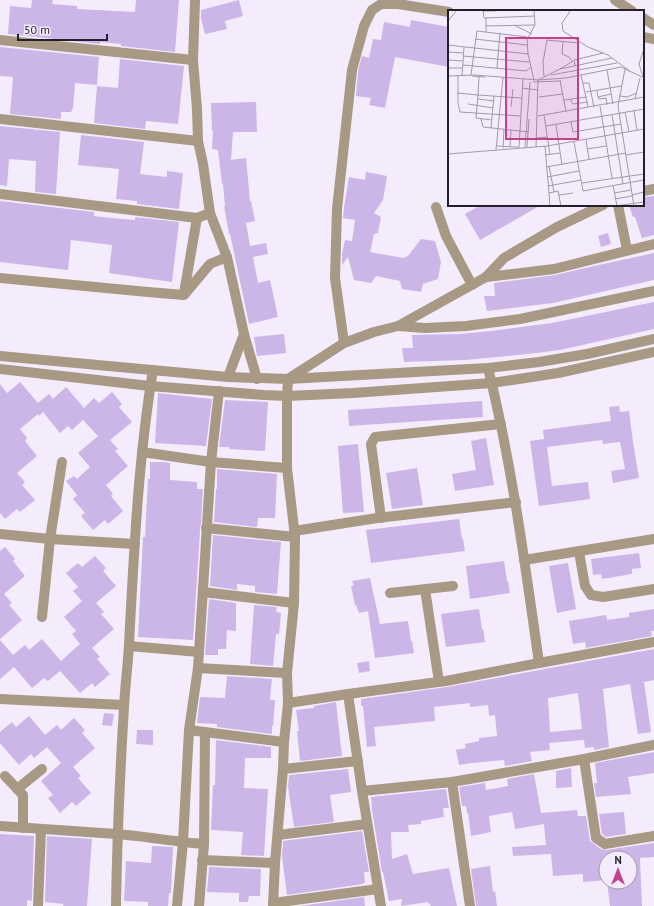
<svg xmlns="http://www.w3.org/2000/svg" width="654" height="906" viewBox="0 0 654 906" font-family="'PT Sans',sans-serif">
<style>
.building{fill:#ccb5e7;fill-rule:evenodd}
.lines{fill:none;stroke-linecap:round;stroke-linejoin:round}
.minor{stroke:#a89985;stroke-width:10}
.inset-road{fill:none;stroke:#a19aa8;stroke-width:1}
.view{fill:#c2428c;fill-opacity:0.15;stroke:#c2428c;stroke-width:2}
.inset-edge{fill:none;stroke:#241f29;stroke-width:2}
</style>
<rect width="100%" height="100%" fill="#f4ecfd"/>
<g class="building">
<polygon points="32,0 53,0 52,4 77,6 77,9 135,12 136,0 179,0 175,52 121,46 121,44 100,42 100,44 8,34 10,6 31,8"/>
<polygon points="239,0 243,16 225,21 227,29 205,34 201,19 201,10"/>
<polygon points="411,20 449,27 449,67 395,57 385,108 369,105 371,98 356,96 358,71 362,56 369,58 373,39 381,40 384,22 410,27"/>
<polygon points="0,47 99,57 97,85 75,83 73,108 71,112 61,112 61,119 10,114 13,77 0,76"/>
<polygon points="120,59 184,66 178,124 146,121 145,129 94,123 97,86 118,88"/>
<polygon points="256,102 257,132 233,132 231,160 246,158 250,201 251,201 255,221 246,223 250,246 266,243 268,254 253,257 258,283 270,280 278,317 249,324 230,234 229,234 224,206 225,206 223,184 222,184 218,150 212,149 213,131 212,131 211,103"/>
<polygon points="0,126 60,132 56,194 35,192 36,161 9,159 7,186 0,185"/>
<polygon points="81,135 144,142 140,174 167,177 167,171 183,173 179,209 137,204 137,201 116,199 119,169 78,165"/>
<polygon points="366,172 387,176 383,200 374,213 381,217 378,233 374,234 370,252 403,258 408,256 421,239 435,241 441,262 438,279 423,284 421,292 402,289 400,281 376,276 371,283 354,280 348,257 342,265 342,254 345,240 352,241 355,220 343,218 344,207 349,177 365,180"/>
<polygon points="654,196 654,235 642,238 635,217 633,217 629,205 643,205 643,197"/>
<polygon points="0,201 94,212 94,216 111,218 135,220 135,217 179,222 172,282 109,273 112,245 71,240 68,270 0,262"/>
<polygon points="481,205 541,205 480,240 465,214"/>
<polygon points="608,233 611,244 601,247 598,236"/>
<polygon points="654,253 654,280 553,303 487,311 484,296 495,296 494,283 555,275 594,266"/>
<polygon points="654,302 654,329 560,350 528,354 465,360 404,362 402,348 413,348 412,335 461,334 491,331 552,323"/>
<polygon points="284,334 286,353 257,356 254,337"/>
<polygon points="20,382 38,403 49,394 53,399 66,387 84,408 94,398 99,403 112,392 122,404 119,407 132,422 110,440 118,449 115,451 128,466 106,485 113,494 111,496 123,511 108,524 105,520 93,530 81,516 85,513 73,499 77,495 66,481 74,476 77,479 90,467 78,453 98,436 83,420 72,430 68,426 60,433 43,412 39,416 38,414 20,429 27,438 25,441 37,456 17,473 25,482 22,485 35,500 20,512 17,509 5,519 0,513 0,384 7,393"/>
<polygon points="158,393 212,399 206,446 155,443"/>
<polygon points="225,400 268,402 265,451 229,449 229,447 219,447"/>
<polygon points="482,401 483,417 349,426 348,410"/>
<polygon points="619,406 620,412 629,411 633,442 639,478 613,483 611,471 625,469 620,442 603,444 602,440 547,447 552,486 588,482 590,499 539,506 530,441 544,439 543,430 611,421 609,407"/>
<polygon points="486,438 494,485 455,491 452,474 476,470 471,441"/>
<polygon points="358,444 364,512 343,513 338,446"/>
<polygon points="150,462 164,462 170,463 170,480 197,482 197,489 203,489 201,525 200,528 200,531 193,640 138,637 143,537 145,537 148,479 150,479"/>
<polygon points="417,468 423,505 392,509 386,473"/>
<polygon points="217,469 277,474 275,518 258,518 257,527 214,522 216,489 217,489"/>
<polygon points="459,519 462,539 463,539 465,551 371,563 366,530"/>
<polygon points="213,535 281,542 277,594 255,592 255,586 237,584 237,590 210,586"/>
<polygon points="5,547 15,559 13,561 25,576 4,594 12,603 9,605 22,620 0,639 0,551"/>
<polygon points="639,553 641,568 632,569 632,574 602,579 601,574 593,575 591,559"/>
<polygon points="95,556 106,568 103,571 116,586 96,603 104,612 101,614 114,629 92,648 100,657 97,659 110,674 95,687 92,683 80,693 60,671 48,681 44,678 32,688 14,667 0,679 0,640 13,655 25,645 29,650 42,639 61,661 80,644 72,634 76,631 64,617 82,601 73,591 78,587 66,573 78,563 82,567"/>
<polygon points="504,561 507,581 508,581 510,593 470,599 466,566"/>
<polygon points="568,563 576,609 557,613 549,566"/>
<polygon points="370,578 380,624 408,621 411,641 412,641 414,653 375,658 368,611 359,613 356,605 355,605 351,586 354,585 352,581"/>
<polygon points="209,599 236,603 236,631 227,630 226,649 218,649 218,655 205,655"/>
<polygon points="254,605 277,607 276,612 281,613 279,634 276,634 273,666 250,664"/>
<polygon points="479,609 482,629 483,629 485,642 446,647 441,614"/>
<polygon points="654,609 654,631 651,631 652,636 586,648 585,642 573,644 569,621 606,615 607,620 629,617 629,613"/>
<path d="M654,649v31l-10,2 7,50 -13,2 -8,-50 -27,5 6,58 -15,3v-3l-9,1 -1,-8 -35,3 1,7 -20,2 2,9 -27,5 -1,-6 -32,3 -13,2 -3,-15 10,-2 -1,-4 14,-3v-3l18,-2 -2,-21 -6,1 -1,-11 -18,2v-4l-36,4 1,14 -61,6 2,19 -9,1 -4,-41h-2v-7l86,-12zM578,693l4,36 -32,3 -2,-34z"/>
<polygon points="369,661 370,671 359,673 357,663"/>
<polygon points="227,676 272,679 270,700 275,700 273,726 272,726 272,734 217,727 217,724 197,723 200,697 225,698"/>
<polygon points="336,702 342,756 300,761 297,731 299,731 296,710 314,708 314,706"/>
<polygon points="104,713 114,714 112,726 102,725"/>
<polygon points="29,716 45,735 57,725 61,730 74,718 85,730 82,733 95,748 73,767 81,776 78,778 91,793 76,806 72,802 60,813 48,798 53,795 41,781 61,763 47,747 34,758 31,754 19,765 0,743 0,732 12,722 16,727"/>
<polygon points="137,730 153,730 153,745 136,744"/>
<polygon points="216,740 271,747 271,758 245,758 244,788 268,789 264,856 241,855 243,832 211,830 213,785 215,785"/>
<polygon points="654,752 654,773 628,777 631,794 596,797 594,783 597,783 595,763"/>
<polygon points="571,768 572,787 556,788 556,771"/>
<polygon points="348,769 351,792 330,795 334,822 294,827 288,787 289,775"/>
<polygon points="534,774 541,813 577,810 578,816 586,816 590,841 601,849 606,850 654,843 654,857 640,858 642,906 610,906 607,882 630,882 630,858 606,858 606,880 583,882 583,874 553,876 551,854 513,856 512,847 546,845 544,824 515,829 512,812 489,816 491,832 471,836 468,813 467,813 466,806 462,806 459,787 485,783 486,790 508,786 507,779"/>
<polygon points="446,789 449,808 443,808 444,817 421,821 421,824 408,825 409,832 391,832 392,859 407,854 413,874 449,868 457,906 431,906 428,902 401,906 402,899 389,901 383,872 382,872 372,810 371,797"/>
<polygon points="624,812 626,834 606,837 602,834 599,814"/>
<polygon points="362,831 369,872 364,872 365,883 363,883 363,884 287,895 282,856 283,841"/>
<polygon points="0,834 34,836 32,901 27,900 27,906 0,906"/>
<polygon points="47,836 92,839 87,906 63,906 64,904 45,902"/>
<polygon points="152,846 173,847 171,893 169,893 168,906 148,906 148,902 124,901 126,861 151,863"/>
<polygon points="490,866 493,892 495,891 497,906 476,906 471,869"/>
<polygon points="209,867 261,869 260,896 249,896 248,902 239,902 239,893 207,892"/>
<polygon points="364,897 365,906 300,906"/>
</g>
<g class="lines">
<g class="minor">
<polyline points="195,0 193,60 197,109 198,141 203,164 210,213 227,257 244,334 257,379"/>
<polyline points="615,0 632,11"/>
<polyline points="643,18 654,25"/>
<polyline points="643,37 654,39"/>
<polyline points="0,40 193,60"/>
<polyline points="0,119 198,141"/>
<polyline points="643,191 654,189"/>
<polyline points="0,194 197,218 210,213"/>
<polyline points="618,205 627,250"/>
<polyline points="436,207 446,236 472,285"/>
<polyline points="486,277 504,258 557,227 603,205"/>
<polyline points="0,278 148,292 184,295 210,264 227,257"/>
<polyline points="184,293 197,218"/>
<polyline points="398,326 425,328 466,326 520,319 654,291"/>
<polyline points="344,343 335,278 337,209 352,70 364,26 372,10 381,4 398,4 449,12"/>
<polyline points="0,356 228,377 288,379 488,368 539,362 587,354 654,339"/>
<path d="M488,368c24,97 37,196 51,295"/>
<polyline points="0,369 150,386 264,395 287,396 353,393 492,383 558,373 654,352"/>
<polyline points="228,377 244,334"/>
<polyline points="142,452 211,462 287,468"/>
<polyline points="381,518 371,444 375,437 501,424"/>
<polyline points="206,528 295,537"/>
<polyline points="294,531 377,518 516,502"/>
<polyline points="0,534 50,539 135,544"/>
<polyline points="579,552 585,586 591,595 603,597 654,589"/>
<polyline points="524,560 654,539"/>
<polyline points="425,589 439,682"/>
<polyline points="203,592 294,603"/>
<polyline points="390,593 453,586"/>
<polyline points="42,617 50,539 62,462"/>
<polyline points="129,646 199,652"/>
<polyline points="198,668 287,673"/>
<polyline points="348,694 362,791 381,906"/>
<polyline points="0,699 124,705"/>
<polyline points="288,703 348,694 446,681 539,663 654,642"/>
<polyline points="189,730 284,742"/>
<polyline points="584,759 596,838 605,844 654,836"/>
<polyline points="283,769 358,761"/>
<polyline points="5,776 23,795 23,828"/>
<polyline points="452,782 470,906"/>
<polyline points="17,789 42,769"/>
<polyline points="362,791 452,782 584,759 654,745"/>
<path d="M0,826c39,3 77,5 116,8 29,2 58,8 88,10"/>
<polyline points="278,835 367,824"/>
<polyline points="202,860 275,863"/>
<polyline points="273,903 378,889"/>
<polyline points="38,906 41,830"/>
<path d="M116,906c1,-66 4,-133 8,-199 1,-21 4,-42 5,-63 5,-92 9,-183 24,-274"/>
<polyline points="177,906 183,842 189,730 198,668 211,462 219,391"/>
<polyline points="199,906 204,844 205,732"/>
<polyline points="273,906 275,863 283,769 284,742 288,703 287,673 294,603 295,537 287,468 287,396 288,379 344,343 374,332 398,326 486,277 554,269 654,244"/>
</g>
</g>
<g transform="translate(448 10)">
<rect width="196" height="196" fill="#f4ecfd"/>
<path class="inset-road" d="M35,0l1,8 51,-2M123,0l-9,13 1,8 25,16 20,8 23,17M35,1h13M38,8v14M0,11l9,-11M66,15l18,9M38,16l49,-1M80,28l7,-13 -1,-15M27,29l52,6M115,31l-1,13 7,3 3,4M0,35l80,9M196,39l-5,15 5,16M0,42l15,1M15,46l66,6M0,50l15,1M15,55l63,6 5,-4M127,56l-1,-6 29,-7M0,58h14M49,58l3,-35M112,59l13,-8M177,59l-7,37 16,100M159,60l6,34M23,65l6,-44 50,6 1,17 6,26M103,65l66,-12M133,65l7,32M0,66l27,-1 63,5 28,-2 55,-11 21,10M10,66v27l2,9 60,4M14,66l2,-29M24,66l13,1M96,66l-1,-14 4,-22 32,3M112,70l6,32M85,72l27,-1M135,73h6l5,24M74,78l16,2M149,81l1,6 13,-3M138,82l36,-6M9,83l21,2 1,-19M172,86l7,1 10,-4M91,87l24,-3M150,87l1,2 7,-1 1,7M30,89l16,2M122,89l3,5 15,-2M187,89l5,-21M116,90l23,-3M20,94l25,4M152,96l12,72M63,97l2,-18M186,101l3,19M177,102l4,20M96,105l6,40M164,105l11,69M90,106l106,-19M33,109l2,8 46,5M44,110l-16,-2 2,-23 43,3M123,112l2,10 48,-8M108,115l6,40M98,116l98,-17M43,118l3,-32M88,128l12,-1M138,130l3,19M126,132l9,49 61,-11M49,136l21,1M62,136l1,-16M97,136l4,47 9,-2 3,15M79,137l2,-28M88,137l2,-67 22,-11 52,-11M55,138l1,-19M71,138l4,-69M77,138l5,-66M139,139l19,-3M48,140l7,-73M0,144l99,-8 97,-17M97,145l15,-2M178,145l18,-3M101,156l5,26M98,157l80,-14M99,167l32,-6M134,173l62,-9M165,175l4,21M100,176l33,-6M101,183l1,13M166,183l17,-3M111,185l14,-2M184,185l12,-3M167,189l17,-3M167,196l29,-4"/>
<path class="view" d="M58,28h72v101h-72z"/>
<rect width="196" height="196" class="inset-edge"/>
</g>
<g transform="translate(618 870)"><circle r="19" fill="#f4ecfd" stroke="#a19aa8"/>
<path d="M0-3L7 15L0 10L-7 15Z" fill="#c2428c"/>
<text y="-6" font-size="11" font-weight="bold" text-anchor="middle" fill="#241f29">N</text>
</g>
<path d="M18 34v6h89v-6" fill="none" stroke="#241f29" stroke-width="2"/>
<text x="24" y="34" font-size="12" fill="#241f29" stroke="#f4ecfd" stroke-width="3" paint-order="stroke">50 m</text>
</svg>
